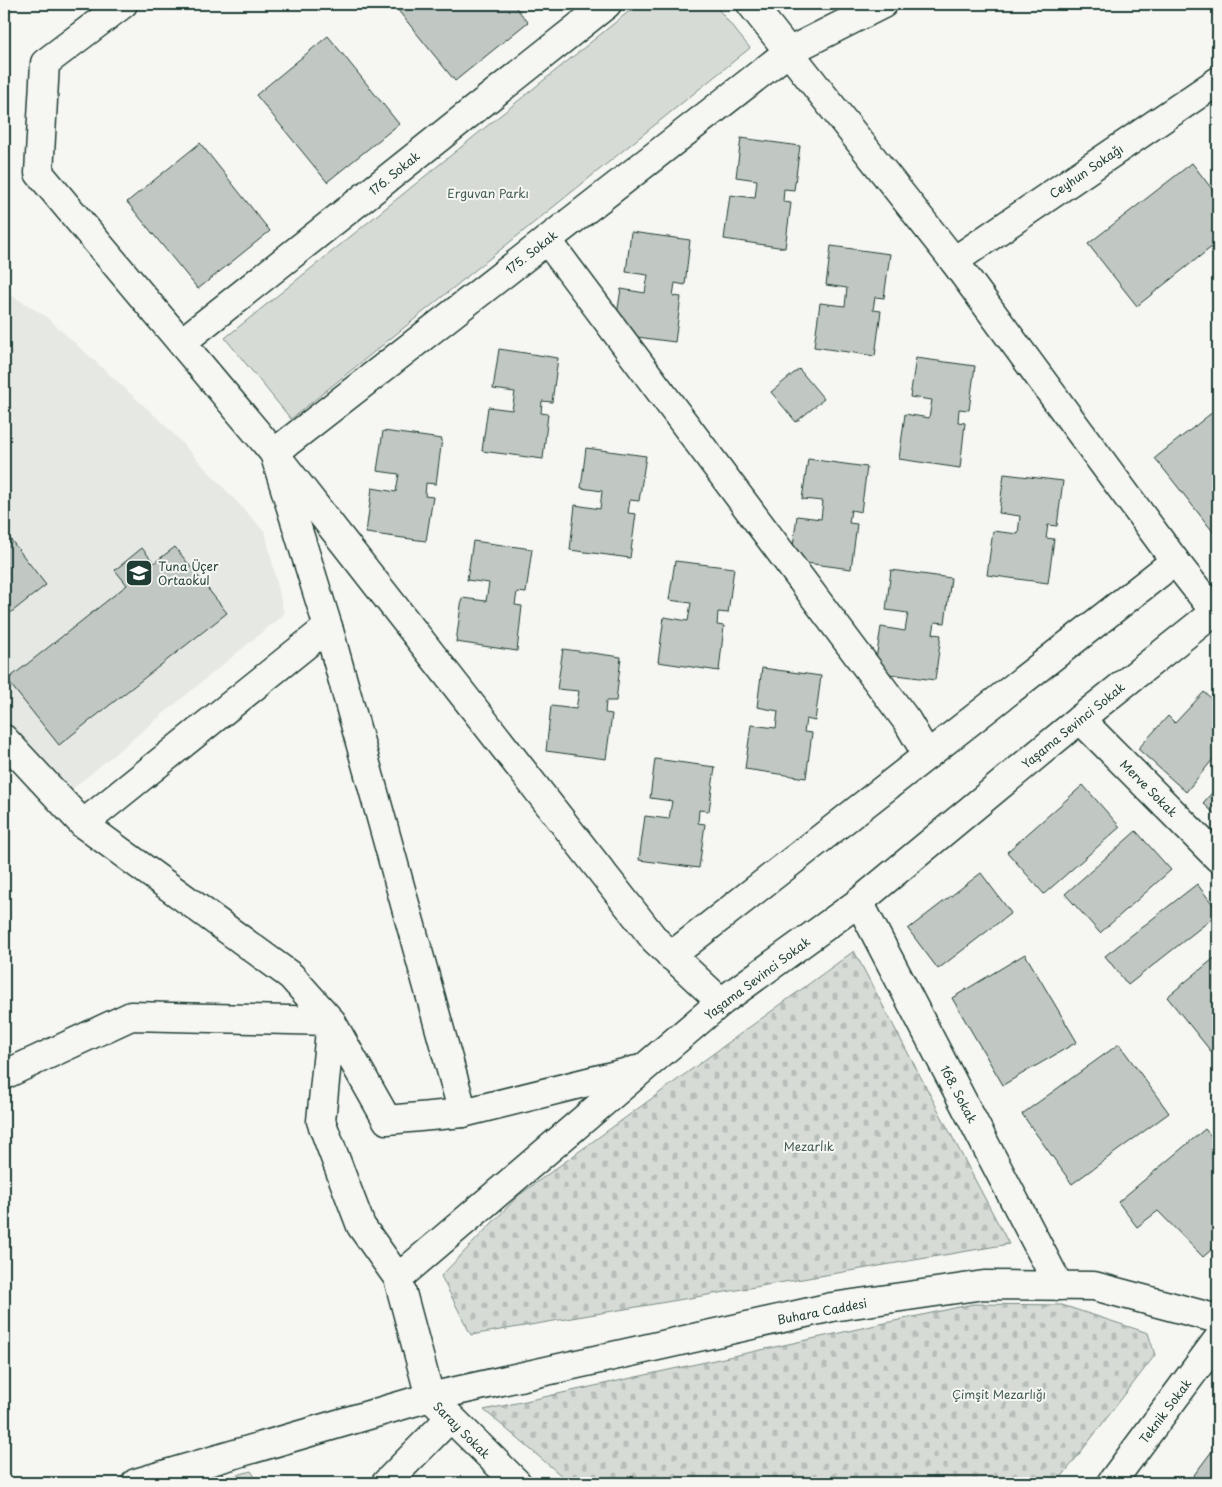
<svg xmlns="http://www.w3.org/2000/svg" width="1222" height="1487" viewBox="0 0 1222 1487" font-family="'Playpen Sans',sans-serif">
<style>
.built{fill:#e6e8e4}
.cemetery{fill:url(#cemetery-stones);stroke:#7a8c85}
.park{fill:#d6dbd6;stroke:#7a8c85}
.building{fill:#c1c8c3;stroke:#1f3d34}
.lines{fill:none;stroke-linecap:round;stroke-linejoin:round}
.minor-casing{stroke:#1f3d34;stroke-width:31}
.major-casing{stroke:#1f3d34;stroke-width:31}
.minor{stroke:#f6f6f2;stroke-width:28}
.major{stroke:#f6f6f2;stroke-width:28}
.labels{text-anchor:middle;dominant-baseline:central;stroke-width:4;stroke-linejoin:round;paint-order:stroke}
.street-label{font-size:12px;fill:#1f3d34;stroke:#f6f6f2}
.park-label{font-size:12px;fill:#445d54;stroke:#f6f6f2}
.poi-label{font-size:12px;fill:#1f3d34;stroke:#f6f6f2;text-anchor:start}
</style>
<defs>
<pattern id="cemetery-stones" width="16" height="16" patternUnits="userSpaceOnUse" patternTransform="scale(1.25)"><rect width="16" height="16" fill="#d6dbd6"/><path d="M2 7V4a2 2 0 0 1 4 0v3zM10 15v-3a2 2 0 0 1 4 0v3z" fill="#b7bdb8"/></pattern>
</defs>
<rect width="100%" height="100%" fill="#f6f6f2"/>
<filter id="ink" filterUnits="userSpaceOnUse"><feTurbulence type="fractalNoise" baseFrequency=".02" numOctaves="2"/><feDisplacementMap in="SourceGraphic" scale="10" xChannelSelector="R" yChannelSelector="G"/><feConvolveMatrix kernelMatrix="1 2 1 2 8 2 1 2 1" color-interpolation-filters="sRGB"/></filter>
<g filter="url(#ink)">
<polygon class="built" points="4,291 44,315 164,424 265,532 284,614 71,790 4,717"/>
<g class="cemetery">
<polygon points="854,951 1009,1244 471,1335 441,1276 518,1196"/>
<polygon points="973,1304 1062,1305 1148,1333 1155,1355 1057,1483 570,1483 484,1410"/>
</g>
<g class="park">
<polygon points="638,4 714,4 750,48 291,419 225,338"/>
<polygon points="251,1471 259,1483 210,1483"/>
</g>
<g class="building">
<polygon points="393,4 513,4 528,22 455,81"/>
<polygon points="328,36 399,124 327,182 256,95"/>
<polygon points="741,138 800,146 794,190 784,189 783,202 791,203 785,248 724,239 730,195 755,198 757,180 736,177"/>
<polygon points="200,143 270,231 198,289 127,202"/>
<polygon points="1192,163 1218,197 1218,242 1137,306 1088,244"/>
<polygon points="631,232 690,240 685,285 675,283 673,296 681,297 675,342 614,334 621,289 645,293 648,275 626,272"/>
<polygon points="831,246 890,254 884,298 875,297 873,310 881,311 875,356 814,347 820,303 845,306 847,288 826,285"/>
<polygon points="499,349 558,358 552,402 542,401 541,413 548,414 543,459 482,451 488,407 512,410 515,392 493,389"/>
<polygon points="916,358 975,366 969,410 959,409 958,422 965,423 960,468 899,459 905,414 929,418 932,400 910,397"/>
<polygon points="799,369 824,399 796,422 771,392"/>
<polygon points="1214,411 1218,417 1218,538 1155,458"/>
<polygon points="383,431 442,439 436,484 426,483 425,496 433,497 426,541 366,533 372,488 396,492 399,474 377,471"/>
<polygon points="586,448 646,456 639,501 630,500 628,513 636,514 630,558 570,550 575,505 600,509 602,491 581,488"/>
<polygon points="808,459 867,467 861,512 851,510 849,523 857,524 851,569 791,561 797,516 821,519 823,501 802,499"/>
<polygon points="1004,474 1063,481 1057,526 1048,525 1046,538 1054,539 1048,583 987,575 993,531 1018,534 1020,516 999,513"/>
<polygon points="4,531 46,585 4,618"/>
<polygon points="473,541 532,549 526,593 517,592 515,605 522,606 517,651 456,642 462,598 486,601 489,583 467,580"/>
<polygon points="175,547 227,613 59,745 7,680 127,585 115,570 142,548 154,563"/>
<polygon points="675,561 734,568 728,613 718,612 717,625 724,626 719,671 658,662 664,617 688,621 691,603 669,600"/>
<polygon points="891,570 951,578 945,623 935,622 933,634 941,635 935,680 874,672 881,627 905,631 908,613 886,610"/>
<polygon points="563,649 621,657 616,701 606,701 605,713 612,714 606,759 546,751 551,706 576,709 579,691 557,689"/>
<polygon points="762,668 821,676 815,721 806,719 804,732 812,733 806,778 745,769 751,725 776,728 778,711 757,707"/>
<polygon points="1204,692 1218,704 1218,753 1186,792 1138,749 1168,716 1175,723"/>
<polygon points="655,759 715,767 709,811 699,810 698,823 705,824 699,868 639,860 645,816 669,819 672,801 650,798"/>
<polygon points="1083,785 1120,827 1044,894 1007,852"/>
<polygon points="1218,786 1218,817 1203,803"/>
<polygon points="1136,831 1171,870 1100,933 1065,894"/>
<polygon points="981,873 1011,913 938,969 908,929"/>
<polygon points="1197,884 1218,911 1218,914 1128,985 1105,956"/>
<polygon points="1025,954 1077,1042 1003,1085 952,998"/>
<polygon points="1218,955 1218,1060 1167,997"/>
<polygon points="1119,1044 1169,1113 1072,1184 1022,1114"/>
<polygon points="1205,1129 1218,1144 1218,1244 1203,1257 1158,1211 1137,1227 1118,1202"/>
<polygon points="1218,1443 1218,1483 1188,1483"/>
<polygon points="434,1479 442,1483 413,1483 420,1480"/>
</g>
<g class="lines">
<g class="minor-casing">
<g id="minor">
<polyline points="123,4 45,63 39,173 274,453 655,940 721,1002"/>
<polyline points="751,4 954,261 1175,561 1214,611"/>
<polyline points="547,240 907,721 927,755"/>
<polyline points="954,261 1218,81"/>
<polyline points="182,342 607,4"/>
<polyline points="1080,719 1218,858"/>
<polyline points="4,739 83,824 291,976 331,1021 387,1120 463,1113 636,1070"/>
<polyline points="83,824 328,627"/>
<polyline points="859,902 1059,1286"/>
<polyline points="671,956 1175,561"/>
<polyline points="4,1075 131,1016 331,1021 321,1121 361,1226 398,1278"/>
<polyline points="463,1113 328,627 274,453 788,52 883,4"/>
<polyline points="430,1397 398,1278 721,1002 859,902 1080,719 1218,609"/>
<polyline points="430,1397 517,1483"/>
<polyline points="136,1483 430,1397"/>
<polyline points="386,1483 450,1418"/>
<polyline points="1111,1483 1218,1339"/>
</g>
</g>
<g class="major-casing">
<polyline id="major" points="430,1397 832,1307 984,1285 1094,1286 1218,1319"/>
</g>
<use href="#minor" class="minor"/>
<use href="#major" class="major"/>
</g>
</g>
<defs>
<g id="school-square" transform="scale(1.4375)"><rect x="-9" y="-9" width="18" height="18" rx="4" fill="#1f3d34" stroke="#f6f6f2"/><path d="M0-5L7-2L0 1L-7-2ZM-4 1L0 2.5L4 1V4Q0 6-4 4Z" fill="#fff"/></g>
</defs>
<g fill-rule="evenodd">
<use href="#school-square" x="139" y="573"/>
</g>
<g class="labels">
<g class="street-label">
<text transform="translate(1086 171) rotate(-34)">Ceyhun Sokağı</text>
<text transform="translate(394 173) rotate(-39)">176. Sokak</text>
<text transform="translate(531 252) rotate(-38)">175. Sokak</text>
<text transform="translate(1073 725) rotate(-39)">Yaşama Sevinci Sokak</text>
<text transform="translate(1149 788) rotate(45)">Merve Sokak</text>
<text transform="translate(757 978) rotate(-37)">Yaşama Sevinci Sokak</text>
<text transform="translate(959 1094) rotate(62)">168. Sokak</text>
<text transform="translate(822 1311) rotate(-11)">Buhara Caddesi</text>
<text transform="translate(1165 1411) rotate(-53)">Teknik Sokak</text>
<text transform="translate(462 1430) rotate(45)">Saray Sokak</text>
</g>
<g class="park-label">
<text x="488" y="193">Erguvan Parkı</text>
<text x="809" y="1146">Mezarlık</text>
<text x="999" y="1394">Çimşit Mezarlığı</text>
</g>
<g class="poi-label">
<text x="158" y="566">Tuna Üçer<tspan x="158" dy="14">Ortaokul</tspan></text>
</g>
</g>
<rect width="1222" height="1487" fill="none" stroke="#f6f6f2" stroke-width="20"/>
<rect x="10" y="10" width="1202" height="1467" fill="none" stroke="#1f3d34" stroke-width="2" filter="url(#ink)"/>
</svg>
